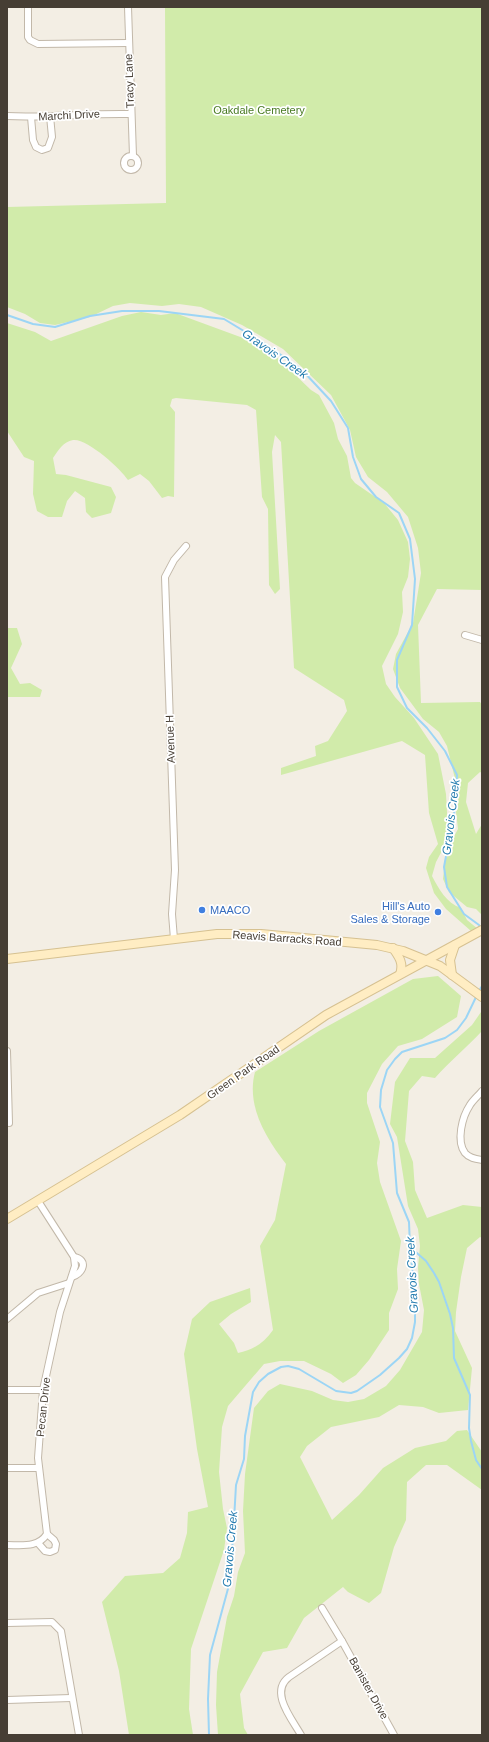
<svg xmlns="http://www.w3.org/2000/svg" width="489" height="1742" viewBox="0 0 489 1742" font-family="Arial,sans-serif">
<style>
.green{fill:#d1ebaa}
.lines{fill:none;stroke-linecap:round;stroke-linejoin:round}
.stream{stroke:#9cd5f5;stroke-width:2}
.street-casing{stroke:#c2b8a9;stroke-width:8}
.secondary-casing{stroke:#d6c191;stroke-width:10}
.street{stroke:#fff;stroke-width:6}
.secondary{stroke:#ffedc3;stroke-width:8}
.shop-dot{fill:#3f7fe0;stroke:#fff;stroke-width:1.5}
.labels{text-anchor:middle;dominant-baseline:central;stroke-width:3.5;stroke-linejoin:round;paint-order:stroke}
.street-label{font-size:11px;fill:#463e34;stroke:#fff}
.park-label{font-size:11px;fill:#497b23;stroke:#fff}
.shop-label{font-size:11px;fill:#366cbe;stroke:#fff;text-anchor:end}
.water-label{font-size:12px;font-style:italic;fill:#257db0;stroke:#fff}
</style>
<rect width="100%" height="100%" fill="#f3eee4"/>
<g class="green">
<polygon points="165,7 482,7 482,590 437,589 418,625 421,703 480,702 482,705 482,773 480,772 468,783 466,802 476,834 482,824 482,915 476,909 467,907 449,892 443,879 445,862 451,842 458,829 456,812 459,795 447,746 439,732 423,719 400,688 393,669 396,654 413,623 421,573 418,548 408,517 387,492 368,477 356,457 350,430 331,395 283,349 242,325 201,307 179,304 162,306 130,303 113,306 90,317 55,325 40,323 25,314 7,307 7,207 166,203"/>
<path d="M141,312l20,3 14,-2 90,33 46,44 8,5 15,28 4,16 9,17 4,22 4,5 29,20 14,17 10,22 2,17 -2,18 -6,15 1,20 -5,22 -16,32 4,18 9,13 19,21 24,36 8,40 2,37 -4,16 -8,15 -4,14c7,13 14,27 29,32l6,12 11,9 -7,2 -25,-22 -12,-16 -8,-25 3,-11 9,-13 -9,-31 -4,-58 -23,-14 -121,34v-7l35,-12 -1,-10 13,-5 19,-30 -3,-11 -50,-32 -13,-226 -6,-7 -3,17 8,137 -5,5 -6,-9 -1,-76 -6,-12 -6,-87 -9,-5 -71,-7 -4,1 -2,7 5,6 -1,85 -6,-1 -6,2 -13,-17 -9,-7 -12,6c-7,-11 -41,-42 -55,-40 -10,2 -14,9 -20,18l3,16 10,1 45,12 5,10 -5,16 -19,5 -6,-6 -1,-14 -10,-7 -8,10 -5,16h-14l-11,-6 -4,-17 1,-33 -10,-4 -17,-26v-108l28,9 16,9 71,-25z"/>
<polygon points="7,628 17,628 22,644 11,668 20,684 30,683 42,690 40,697 7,697"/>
<path d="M438,976l23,20 -4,21 -35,22 -24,7 -16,18 -15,29v10l13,39 -3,21 3,19 21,59 -4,28 1,20 -9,24v17l-20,30 -13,15 -13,8 -12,-9 -27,-13h-24l-16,3 -36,42 -6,21 -3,45 4,37 4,19 -3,22 -33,99 -2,60 4,26h-64l-10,-64 -17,-69 23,-26 38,-3 17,-15 7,-25 1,-21 20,-5 -11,-58 -13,-95 8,-35 18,-17 40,-14 1,14 -20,12 -12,10 15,19 4,10c15,-3 26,-10 35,-23l-13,-84 15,-26 11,-56c-20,-26 -40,-58 -31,-92l64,-41 94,-52z"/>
<path d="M481,1012l1,1v18c-15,16 -32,30 -47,47l-13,-2 -13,15 -4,50 8,21 2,28 12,28 36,-13 19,2v31l-2,-1 -13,11 -6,29 -5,35 -1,19 17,37 -4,42 -29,3 -16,-6 -24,-2 -20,12 -48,10 -24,19 -7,11 32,63 27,-25 24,-27 32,-20 31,-7 11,-10 10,-1 15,22v38l-35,-25h-21l-19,17 -1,38 -12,27 -13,46 -12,10 -21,-11 -5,-5 -39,31 -17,30 -24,4 -23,42 4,34 4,7h-30l-2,-30 1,-33 10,-55 7,-21 4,-24 7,-19 -2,-42 2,-37 9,-66 14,-17 12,-7 32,7 21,9 15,2 16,-3 22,-13 14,-16 22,-38 2,-22 -5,-26 -1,-17 2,-21 -2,-17 -10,-23 -11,-69 -7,-13 5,-42 15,-24h25l37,-33z"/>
</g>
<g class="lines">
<g class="stream">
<polyline points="7,315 33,324 55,327 90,316 122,311 159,311 224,319 267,345 302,370 331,401 348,428 353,457 361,479 376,497 399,513 410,539 415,579 412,625 397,660 397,687 407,708 427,728 445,751 457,775 455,808 444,867 447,887 464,914 479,925 481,929"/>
<polyline points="479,991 482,986"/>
<polyline points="410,1247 426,1261 434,1273 439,1282 450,1314 453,1328 454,1358 470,1395 469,1428 471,1441 476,1460 482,1469"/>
<polyline points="209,1735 208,1699 210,1655 229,1585 233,1538 236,1485 244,1459 245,1436 253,1392 259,1382 268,1374 281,1367 288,1366 299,1369 336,1391 351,1393 357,1391 380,1375 399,1358 407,1349 412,1338 415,1322 415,1298 410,1247 409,1222 397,1193 393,1143 380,1107 381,1090 387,1070 395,1059 402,1052 445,1038 457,1030 466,1018 477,995"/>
</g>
<g class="street-casing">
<g id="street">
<polyline points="28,7 28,37 30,40 38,44 128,43"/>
<polyline points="128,7 133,156"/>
<path d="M7,116c41,2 82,-3 123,-2"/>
<polyline points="31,117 33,140 36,147 42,150 48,148 52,137 50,116"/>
<circle cx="131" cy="163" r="7"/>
<polyline points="465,635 482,640"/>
<polyline points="174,939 172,914 175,870 165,577 174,560 186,546"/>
<polyline points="7,1051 9,1123"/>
<path d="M482,1091c-4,5 -9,9 -12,14 -8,12 -14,36 -5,48 4,5 11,6 17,7"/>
<path d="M72,1277c11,-4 17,-17 2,-20"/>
<polyline points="7,1319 38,1293 69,1283"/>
<polyline points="7,1390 43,1390"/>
<polyline points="7,1468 39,1468"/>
<polyline points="38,1543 45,1551 50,1552 55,1550 56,1544 54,1540 47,1534"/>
<path d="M7,1545c15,0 31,3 40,-11l-9,-76 5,-68 17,-78 15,-46 -1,-9 -36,-56"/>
<polyline points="7,1623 52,1622 61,1631 79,1735"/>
<polyline points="342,1641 394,1735"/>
<polyline points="7,1700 71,1698"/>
<path d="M301,1735c-9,-16 -32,-43 -12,-58l53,-36 -20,-33"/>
</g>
</g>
<g class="secondary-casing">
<g id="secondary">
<path d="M393,948c6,9 11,15 7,26"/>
<polyline points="7,959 217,934 261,934 377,945 403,951 440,966 482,997"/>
<polyline points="452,975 450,960 455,945"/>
<polyline points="7,1219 180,1115 326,1015 482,930"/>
</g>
</g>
<use href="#street" class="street"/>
<use href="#secondary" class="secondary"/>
</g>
<g class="shop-dot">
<circle cx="202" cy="910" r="4"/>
<circle cx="438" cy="912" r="4"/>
</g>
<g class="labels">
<g class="street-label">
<text transform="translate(129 81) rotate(-92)">Tracy Lane</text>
<text transform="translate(69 115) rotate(-3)">Marchi Drive</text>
<text transform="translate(170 739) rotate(-92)">Avenue H</text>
<text transform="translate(287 938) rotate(4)">Reavis Barracks Road</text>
<text transform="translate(243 1072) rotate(-35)">Green Park Road</text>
<text transform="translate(43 1407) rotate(-84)">Pecan Drive</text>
<text transform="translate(369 1688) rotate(61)">Banister Drive</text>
</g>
<g class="park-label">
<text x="259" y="110">Oakdale Cemetery</text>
</g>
<g class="shop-label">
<text x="430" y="906">Hill's Auto<tspan x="430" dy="13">Sales &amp; Storage</tspan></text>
<text x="210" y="910" text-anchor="start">MAACO</text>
</g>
<g class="water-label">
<text transform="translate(275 354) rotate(35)">Gravois Creek</text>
<text transform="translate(451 817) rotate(-83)">Gravois Creek</text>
<text transform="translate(412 1275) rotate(-93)">Gravois Creek</text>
<text transform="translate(230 1549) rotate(-85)">Gravois Creek</text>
</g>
</g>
<rect width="489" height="1742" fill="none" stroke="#463e34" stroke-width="16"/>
</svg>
